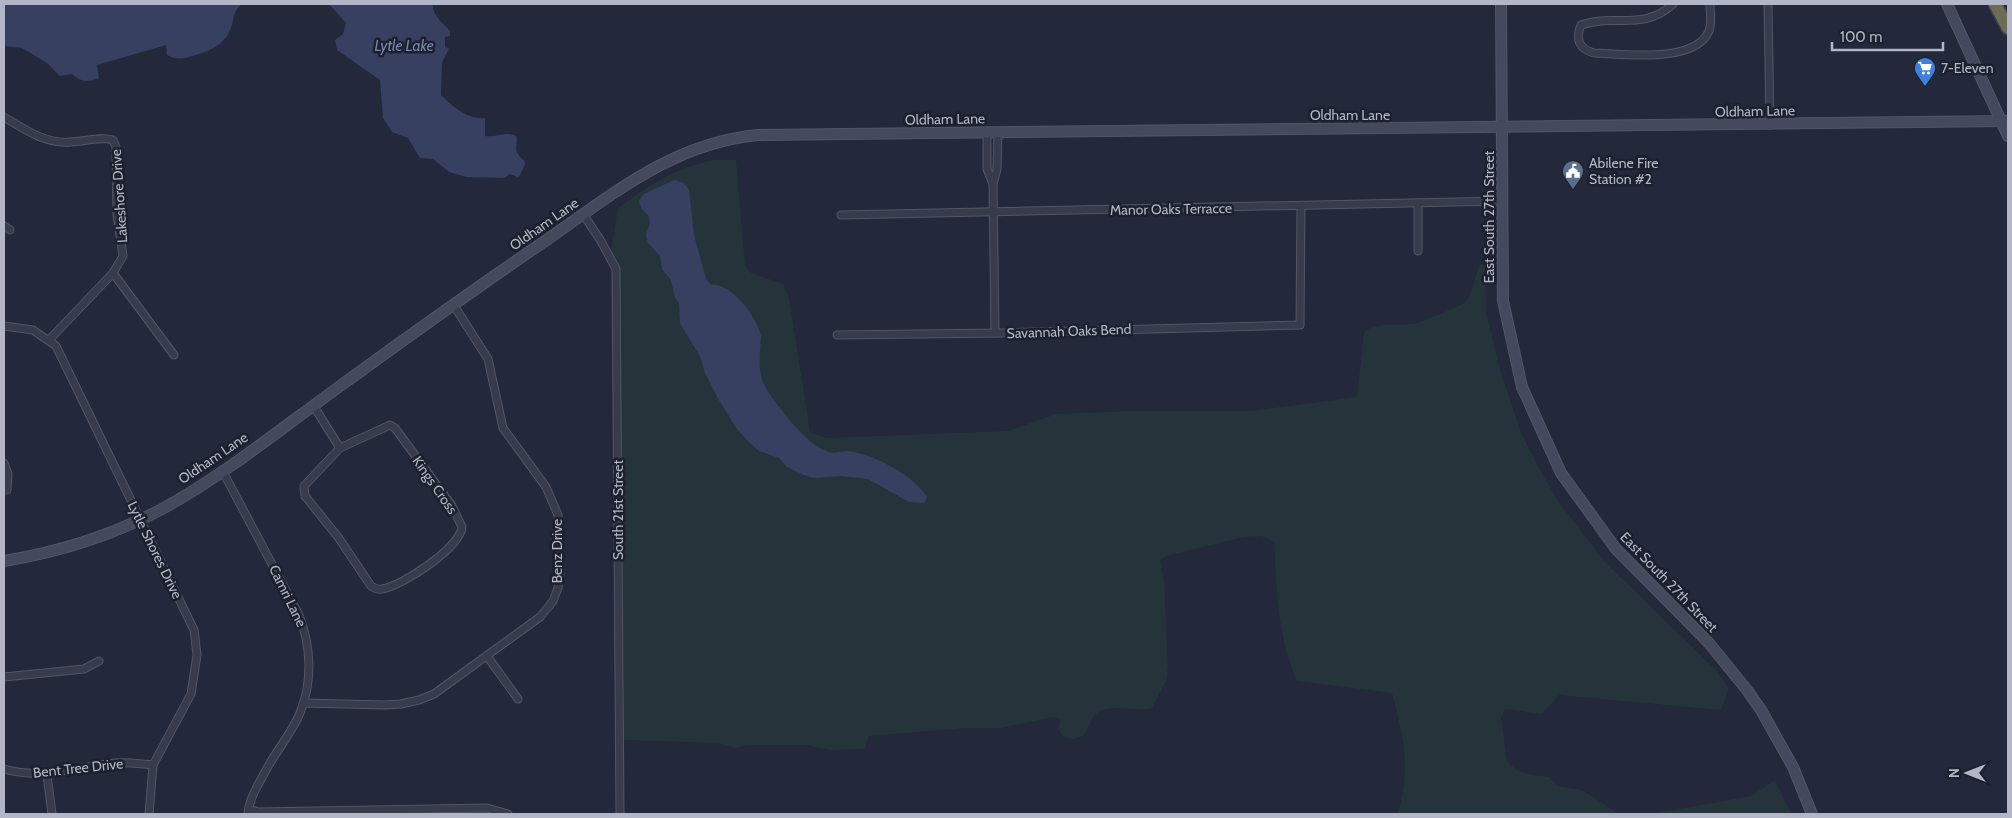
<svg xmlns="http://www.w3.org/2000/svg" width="2012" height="818" viewBox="0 0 2012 818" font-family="Cabin,sans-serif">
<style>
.green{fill:#25343b}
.water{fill:#374061}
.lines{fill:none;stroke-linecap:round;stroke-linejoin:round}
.minor-casing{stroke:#525666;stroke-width:9}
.secondary-casing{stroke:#525666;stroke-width:12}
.motorway-casing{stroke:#3f4353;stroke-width:15}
.minor{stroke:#373b4b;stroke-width:7}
.secondary{stroke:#45495e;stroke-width:10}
.motorway{stroke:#706b54;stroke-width:12}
.labels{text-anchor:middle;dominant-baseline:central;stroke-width:5;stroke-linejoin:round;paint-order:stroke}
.poi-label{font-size:14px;fill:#b2b6c6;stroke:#1c202f;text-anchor:start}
.street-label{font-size:14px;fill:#b2b6c6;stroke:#1c202f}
.water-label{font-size:15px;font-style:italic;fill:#7b86ad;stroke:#1c202f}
</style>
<rect width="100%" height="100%" fill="#23283a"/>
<g class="green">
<path d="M714,160h22l9,105 6,8 32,11 6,14 21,134 17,6 181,-7 48,-17 76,-3h118l107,-14 7,-65c14,-11 36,-5 53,-9 6,-2 43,-17 47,-20 11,-9 9,-26 16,-38h5l1,47 14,58 22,65 17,33 19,33 47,61 112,109 12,17 -8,22 -162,-15 -17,19 -37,-5 -4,9 6,43 9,9 16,5 17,2 9,9 24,4 37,24h-221c13,-46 6,-76 -6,-121l-95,-12c-20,-47 -20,-90 -23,-139l-13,-6 -18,1 -77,19 -6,5 4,19 4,87 -2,14 -14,27c-16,5 -45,-7 -57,7 -4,5 -7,14 -11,20l-10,4 -11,-2 -5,-9 3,-8 -7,-3 -53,11h-37l-95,8 -5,13 -34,1 -24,-5h-58l-13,3 -16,-5 -95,-3 -4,-471 -9,-19 7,-42c30,-22 59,-41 96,-48z"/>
<polygon points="1775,780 1791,814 1651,814 1751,796"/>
</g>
<g class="water">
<path d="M4,4h238c-9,7 -8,14 -11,24 -6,16 -19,22 -35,27 -11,3 -18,6 -29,0l-1,-10 -69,20 2,13c-12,5 -18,4 -27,-4l-12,2 -13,-13 -25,-15 -18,-2z"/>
<path d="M329,4h104c-1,11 10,19 17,27v5l-5,1v10l4,2 -7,13 -1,33c11,11 27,25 44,23v18c10,2 24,-6 32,1l-1,13c4,11 14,9 6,20 -1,3 -2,5 -4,7l-8,-3 -6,4 -38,-1 -17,-5 -16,-13 -13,-1 -12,-20 -16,-6 -9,-14 -3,-38 -43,-30 -2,-10 8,-6 3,-11z"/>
<path d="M674,180l10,3 5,7 5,45 12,44 5,6c20,-3 46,32 50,51 0,4 -1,10 -1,15 -1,22 0,31 14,49 12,16 34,46 55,52 5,2 12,-1 18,-1 25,2 68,25 80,46l-3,6 -15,-1 -41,-23 -27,-3 -27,2 -10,-3 -17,-8 -8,-9 -20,-7 -11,-10 -11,-12 -18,-29 -14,-27 -4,-15 -21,-35 -1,-20 -4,-5 -4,-18 -9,-11 -2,-13 -12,-13 -2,-8 4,-12 -2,-8 -7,-7 -2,-7 5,-7z"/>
</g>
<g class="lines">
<g class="minor-casing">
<g id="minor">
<path d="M1673,4c-30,28 -59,9 -92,21 -6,14 -2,24 13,28 29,1 101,11 115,-22 3,-7 1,-20 1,-27"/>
<polyline points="1768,4 1770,125"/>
<path d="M4,117c20,12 41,27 66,25 14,0 30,-6 43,-2l3,7 1,68 6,41 -10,17 -64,67"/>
<polyline points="987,132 987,169 993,184 995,333"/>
<polyline points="993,184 997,169 998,132"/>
<polyline points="583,214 601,241 616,269 620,814"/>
<polyline points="841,215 1502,201"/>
<polyline points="4,226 10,230"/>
<polyline points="1418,251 1418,203"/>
<polyline points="113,273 174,355"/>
<polyline points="4,326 33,330 56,346 194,630 197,655 191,694 153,765 149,814"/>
<polyline points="837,335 1002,333 1300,325 1301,206"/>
<polyline points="313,405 340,448"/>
<path d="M390,425l5,3 57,78 10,21c-2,21 -60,59 -80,62 -4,1 -8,-1 -11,-3l-33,-49 -33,-41 -1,-10 36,-38z"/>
<polyline points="4,463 8,474 7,490"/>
<path d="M222,470l77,145c12,31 14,66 1,98 -8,20 -25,39 -35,59 -7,13 -16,27 -17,42"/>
<polyline points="487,656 518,699"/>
<polyline points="4,677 84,669 99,661"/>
<polyline points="303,703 385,705 401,704 419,700 434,694 540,617 553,601 558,588 560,574 558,515 546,487 503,428 488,359 453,304"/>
<path d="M4,769c38,11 72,-2 111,-6 13,-1 25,1 38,2"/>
<polyline points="47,775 52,814"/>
<polyline points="249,809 258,812 487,808 508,814"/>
</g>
</g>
<g class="secondary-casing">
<g id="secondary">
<polyline points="1501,4 1503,301 1522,387 1561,473 1616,549 1708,642 1747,690 1761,710 1793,767 1812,814"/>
<polyline points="1947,4 2008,136"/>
<path d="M4,561c55,-9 109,-26 158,-52 59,-32 119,-80 174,-120 70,-51 140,-101 212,-150 66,-46 126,-96 210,-104l1250,-14"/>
</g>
</g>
<g class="motorway-casing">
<polyline id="motorway" points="1995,4 2008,28"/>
</g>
<use href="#minor" class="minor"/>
<use href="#secondary" class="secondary"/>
<use href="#motorway" class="motorway"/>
</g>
<defs>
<g id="supermarket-pin" transform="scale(1.125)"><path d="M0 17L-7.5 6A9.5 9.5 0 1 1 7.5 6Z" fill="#3f7fe0" stroke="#1c202f"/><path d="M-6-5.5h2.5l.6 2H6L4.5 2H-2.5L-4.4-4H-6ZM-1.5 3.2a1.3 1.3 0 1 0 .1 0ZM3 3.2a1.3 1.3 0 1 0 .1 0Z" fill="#fff"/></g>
<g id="civic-pin" transform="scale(1.125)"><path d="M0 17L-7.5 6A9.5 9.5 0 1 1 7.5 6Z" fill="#5c6f8a" stroke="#1c202f"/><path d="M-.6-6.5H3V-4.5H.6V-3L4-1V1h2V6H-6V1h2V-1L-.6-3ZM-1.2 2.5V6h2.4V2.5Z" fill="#fff"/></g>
</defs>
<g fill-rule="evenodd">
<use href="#supermarket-pin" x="1925" y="68"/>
<use href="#civic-pin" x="1573" y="171"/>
</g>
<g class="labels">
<g class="poi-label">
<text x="1941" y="68">7-Eleven</text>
<text x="1589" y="163">Abilene Fire<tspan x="1589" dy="16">Station #2</tspan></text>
</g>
<g class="street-label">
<text transform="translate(1755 111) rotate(-1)">Oldham Lane</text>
<text x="1350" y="115">Oldham Lane</text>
<text transform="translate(945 119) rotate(-1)">Oldham Lane</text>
<text transform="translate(119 196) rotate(-94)">Lakeshore Drive</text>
<text transform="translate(1171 209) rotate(-1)">Manor Oaks Terracce</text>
<text transform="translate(1489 217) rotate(-90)">East South 27th Street</text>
<text transform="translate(544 224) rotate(-35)">Oldham Lane</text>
<text transform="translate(1069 331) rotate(-2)">Savannah Oaks Bend</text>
<text transform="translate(213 458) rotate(-34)">Oldham Lane</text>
<text transform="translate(435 485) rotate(55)">Kings Cross</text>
<text transform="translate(618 510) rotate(-90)">South 21st Street</text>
<text transform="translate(155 550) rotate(64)">Lytle Shores Drive</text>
<text transform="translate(557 551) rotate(-90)">Benz Drive</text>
<text transform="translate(1669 582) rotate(46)">East South 27th Street</text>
<text transform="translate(288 596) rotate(64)">Camri Lane</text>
<text transform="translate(78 768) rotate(-6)">Bent Tree Drive</text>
</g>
<g class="water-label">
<text x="404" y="46">Lytle Lake</text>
</g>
</g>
<rect width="2012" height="818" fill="none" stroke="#b2b6c6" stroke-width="10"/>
<g transform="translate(1967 773) rotate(270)" stroke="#1c202f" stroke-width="4" paint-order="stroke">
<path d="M0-4L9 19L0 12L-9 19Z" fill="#b2b6c6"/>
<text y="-8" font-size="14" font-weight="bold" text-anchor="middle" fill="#b2b6c6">N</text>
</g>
<path d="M1832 42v8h111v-8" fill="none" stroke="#b2b6c6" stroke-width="2.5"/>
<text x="1840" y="42" font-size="15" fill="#b2b6c6" stroke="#1c202f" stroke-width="4" paint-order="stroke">100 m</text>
</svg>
